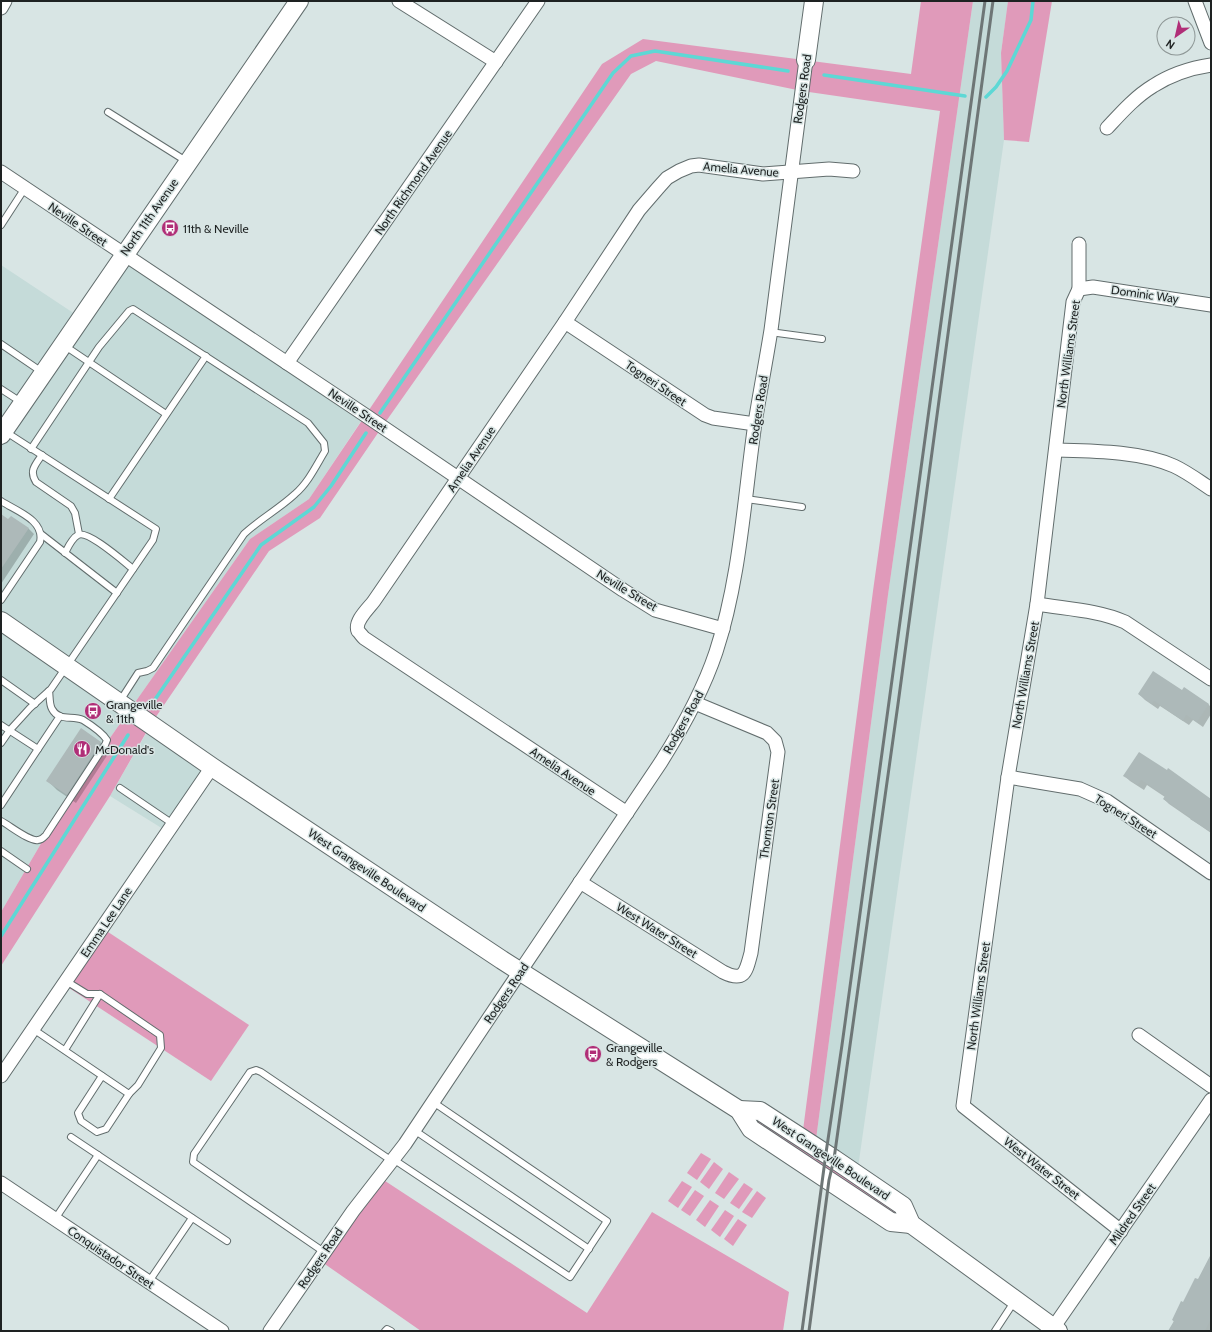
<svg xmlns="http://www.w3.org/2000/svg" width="1212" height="1332" viewBox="0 0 1212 1332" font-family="Cabin,sans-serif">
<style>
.built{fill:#c5dbd9}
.green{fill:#e09aba}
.shadow{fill:#0003}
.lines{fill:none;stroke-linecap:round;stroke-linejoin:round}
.stream{stroke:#5dd8d5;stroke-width:3.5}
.building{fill:#adb9b9}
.lane-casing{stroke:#626d6d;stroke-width:8}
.street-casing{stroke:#626d6d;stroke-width:15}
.secondary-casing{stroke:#626d6d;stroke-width:20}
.lane{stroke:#fff;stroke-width:6}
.street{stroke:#fff;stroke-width:13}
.secondary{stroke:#fff;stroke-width:18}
.rail{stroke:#6e7676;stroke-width:3}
.labels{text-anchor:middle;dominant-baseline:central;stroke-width:3;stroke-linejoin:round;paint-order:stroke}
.street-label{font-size:12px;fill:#1e2222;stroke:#d8e5e4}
.poi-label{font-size:12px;fill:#1e2222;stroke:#d8e5e4;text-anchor:start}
</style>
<rect width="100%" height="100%" fill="#d8e5e4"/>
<g class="built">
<polygon points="973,1 1008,1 1001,53 1004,140 857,1175 815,1147 888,595"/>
<polygon points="124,254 365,415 309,499 250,539 105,745 46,835 1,912 1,265 81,318"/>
<polygon points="151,725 212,767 168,832 110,796"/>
</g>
<g class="green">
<polygon points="921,1 973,1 888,595 815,1147 903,1206 891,1222 739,1110 802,1138 873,591 940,111 802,91 656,61 631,74 382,427 320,518 269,551 151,724 110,796 1,966 1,912 46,835 105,745 250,539 309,499 602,64 643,39 911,74"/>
<polygon points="1008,1 1052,1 1029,142 1004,140 1001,53"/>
<polygon points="102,928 249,1025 211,1081 63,984"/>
<polygon points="701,1153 711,1159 697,1180 687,1173"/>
<polygon points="714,1162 723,1169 709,1189 700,1182"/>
<polygon points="729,1172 739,1179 724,1199 715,1193"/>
<polygon points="379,1177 587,1313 652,1212 789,1292 783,1331 421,1331 319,1260"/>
<polygon points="682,1181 692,1187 678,1208 668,1201"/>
<polygon points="744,1183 753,1189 739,1209 730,1203"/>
<polygon points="695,1190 704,1196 690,1216 681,1210"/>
<polygon points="757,1191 766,1198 752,1218 742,1212"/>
<polygon points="710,1200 719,1206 705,1227 696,1220"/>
<polygon points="725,1210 734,1216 720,1237 711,1230"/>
<polygon points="738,1219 747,1225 733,1246 724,1239"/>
</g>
<g class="shadow">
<polygon points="1,516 8,521 28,528 34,534 1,584"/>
<polygon points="1183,691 1208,704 1211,707 1211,714 1203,727 1193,720 1189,725 1160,706 1158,709 1145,700 1139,694"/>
<polygon points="82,730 101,743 110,751 76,803 57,790 48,781"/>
<polygon points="1139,753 1211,800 1211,833 1169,804 1164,799 1165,797 1147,785 1144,790 1130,781 1125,776"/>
<polygon points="1211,1260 1211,1331 1169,1331 1174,1322 1173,1320"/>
</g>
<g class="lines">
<g class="stream">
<polyline points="824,75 965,96"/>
<polyline points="986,97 996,87 1007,71 1031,20 1033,1"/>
<polyline points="380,413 613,73 631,56 655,51 788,71"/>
<polyline points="156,698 261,545 314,507 331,486 366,433"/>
<polyline points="1,936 128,735"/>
</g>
</g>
<g class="building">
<polygon points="1,514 8,519 11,516 29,528 1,569"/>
<polygon points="1153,671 1182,690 1184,687 1209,704 1197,722 1186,715 1183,721 1154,701 1152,704 1138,694"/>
<polygon points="81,728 101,742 67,795 46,781"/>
<polygon points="1139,752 1167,770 1168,768 1211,799 1211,832 1190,819 1191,818 1163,799 1165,796 1141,780 1138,785 1123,776"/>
<polygon points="1211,1254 1211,1319 1205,1331 1168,1331 1174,1321 1172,1320 1181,1301 1183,1302 1195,1278 1198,1279"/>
</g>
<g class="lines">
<g class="lane-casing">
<g id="lane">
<polyline points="108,112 186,161"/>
<polyline points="1,225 25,188"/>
<polyline points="770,332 822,339"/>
<polyline points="1,344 42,372"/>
<polyline points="65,346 166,414"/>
<polyline points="1,389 21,402"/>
<path d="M31,449l68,-102 30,-36 4,-2 175,114 16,20 1,8c-9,15 -17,32 -30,43 -16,15 -35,25 -51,40l-91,134 -6,3 -9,2 -18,28"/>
<path d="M42,455c-7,10 -13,16 -6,27l35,24 4,7 4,21"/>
<polyline points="109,499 206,356"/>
<polyline points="746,499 802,507"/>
<path d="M1,501c15,10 44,19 39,41l-39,58"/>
<polyline points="41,534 117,593"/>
<path d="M65,553c3,-6 7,-15 13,-18 10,-5 46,27 55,34"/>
<polyline points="1,680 35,704"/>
<polyline points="1,725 38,749 1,805"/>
<polyline points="1,743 10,730 30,708 51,689 153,540 156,529 6,432"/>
<polyline points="38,749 60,716"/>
<polyline points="120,788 173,824"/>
<path d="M1,821c8,4 29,21 37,19 4,0 6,-3 8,-5l59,-90 2,-5c-5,-8 -16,-15 -24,-20 -11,-5 -24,2 -31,-11 -3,-5 -2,-13 -3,-18"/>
<polyline points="1,851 27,869"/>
<polyline points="33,1029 129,1094 138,1085 161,1048 160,1035 100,994 87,994 66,981"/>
<polyline points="65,1050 100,994"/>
<polyline points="102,1076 78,1113 81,1121 97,1132 106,1129 129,1094"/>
<polyline points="414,1130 589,1249"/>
<polyline points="71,1137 227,1241"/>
<polyline points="393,1159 570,1277 607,1221 433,1102"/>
<polyline points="55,1219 98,1155"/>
<polyline points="324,1252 193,1162 194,1154 250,1072 256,1070 261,1072 392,1161"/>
<polyline points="148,1283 192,1218"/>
<polyline points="385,1331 387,1329 391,1331"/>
<polyline points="995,1331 1014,1302"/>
</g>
</g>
<g class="street-casing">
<g id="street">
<polyline points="399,1 496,62"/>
<polyline points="1195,1 1211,43"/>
<polyline points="1,8 5,1"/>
<path d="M1107,128c14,-15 28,-31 46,-42 17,-11 38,-18 58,-21"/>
<polyline points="1,172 365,415 623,590 655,610 723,629"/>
<polyline points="1079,244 1079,289 1073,302 1037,604 1008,777 963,1106 1121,1231"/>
<polyline points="1079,289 1093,287 1211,305"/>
<polyline points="565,322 705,415 713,418 755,424"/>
<polyline points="287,363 538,1"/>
<path d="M1056,450c37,1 84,1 118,16 13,6 25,15 37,23"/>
<path d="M1037,604c29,5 61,6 88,18l86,57"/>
<polyline points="1008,777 1080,789 1107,801 1211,873"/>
<path d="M627,813l-263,-175c-2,-2 -4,-5 -6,-7 -4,-10 11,-23 16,-30l191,-279 74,-112 19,-22 9,-10 12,-7 12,-5 8,-1 64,9 66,-5 24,2"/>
<path d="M580,882l143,90c22,11 23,-1 28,-19l27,-201 -3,-11 -8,-8 -72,-30"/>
<polyline points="1139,1035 1211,1086"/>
<polyline points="1,1076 212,767"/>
<polyline points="1,1183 222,1331"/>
<polyline points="1053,1328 1211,1100"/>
<path d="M270,1331l83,-120 52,-67 102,-153 154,-229c22,-35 42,-71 55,-110 24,-73 28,-152 39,-229 5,-31 11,-62 16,-93 12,-90 23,-180 35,-270"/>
</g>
</g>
<g class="secondary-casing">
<g id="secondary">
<polyline points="806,60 814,1"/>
<polyline points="1,435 299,1"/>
<polyline points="1,621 212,767 502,960 739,1110 751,1129 891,1222 911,1224"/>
<polyline points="739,1110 760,1111 834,1159 903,1206 911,1224 1058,1331"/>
</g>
</g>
<use href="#lane" class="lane"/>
<use href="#street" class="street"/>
<use href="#secondary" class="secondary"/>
<g class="rail">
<polyline points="802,1331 826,1153 842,1045 985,1"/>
<polyline points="809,1331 829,1180 834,1159 898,704 993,1"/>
</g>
</g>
<defs>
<g id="bus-disc" transform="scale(0.9)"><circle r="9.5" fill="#b02e77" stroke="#d8e5e4"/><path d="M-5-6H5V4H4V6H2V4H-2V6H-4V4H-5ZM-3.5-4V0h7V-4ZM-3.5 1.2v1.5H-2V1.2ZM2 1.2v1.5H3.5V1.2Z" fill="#fff"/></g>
<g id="restaurant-disc" transform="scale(0.9)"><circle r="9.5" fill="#b02e77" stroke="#d8e5e4"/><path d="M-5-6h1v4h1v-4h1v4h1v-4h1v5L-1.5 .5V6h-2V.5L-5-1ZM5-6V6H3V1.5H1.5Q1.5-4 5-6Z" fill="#fff"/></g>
</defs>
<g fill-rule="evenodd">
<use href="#bus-disc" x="170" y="228"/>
<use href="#bus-disc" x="93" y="711"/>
<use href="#restaurant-disc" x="82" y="749"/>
<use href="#bus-disc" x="593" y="1054"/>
</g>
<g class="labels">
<g class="street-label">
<text transform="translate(802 89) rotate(-82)">Rodgers Road</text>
<text transform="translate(741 169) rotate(5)">Amelia Avenue</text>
<text transform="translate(413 182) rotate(-55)">North Richmond Avenue</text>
<text transform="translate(149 217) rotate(-55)">North 11th Avenue</text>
<text transform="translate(78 224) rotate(34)">Neville Street</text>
<text transform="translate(1145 294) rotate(8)">Dominic Way</text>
<text transform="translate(1068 354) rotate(-82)">North Williams Street</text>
<text transform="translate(656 383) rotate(34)">Togneri Street</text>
<text transform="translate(358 410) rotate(34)">Neville Street</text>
<text transform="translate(758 410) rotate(-81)">Rodgers Road</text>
<text transform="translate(471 459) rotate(-56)">Amelia Avenue</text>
<text transform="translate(627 590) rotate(31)">Neville Street</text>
<text transform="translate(1025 675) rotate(-80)">North Williams Street</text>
<text transform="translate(683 722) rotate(-61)">Rodgers Road</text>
<text transform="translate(563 771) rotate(34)">Amelia Avenue</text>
<text transform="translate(1126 816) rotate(32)">Togneri Street</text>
<text transform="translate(769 819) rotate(-82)">Thornton Street</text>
<text transform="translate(367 870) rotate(34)">West Grangeville Boulevard</text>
<text transform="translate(106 922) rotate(-56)">Emma Lee Lane</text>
<text transform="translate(657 930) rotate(32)">West Water Street</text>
<text transform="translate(506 993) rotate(-56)">Rodgers Road</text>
<text transform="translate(978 996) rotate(-82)">North Williams Street</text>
<text transform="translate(831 1158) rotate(34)">West Grangeville Boulevard</text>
<text transform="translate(1042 1168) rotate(38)">West Water Street</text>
<text transform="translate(1132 1214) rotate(-55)">Mildred Street</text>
<text transform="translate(111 1257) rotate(34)">Conquistador Street</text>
<text transform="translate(320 1258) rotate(-56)">Rodgers Road</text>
</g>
<g class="poi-label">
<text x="183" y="228">11th &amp; Neville</text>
<text x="106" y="704">Grangeville<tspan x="106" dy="14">&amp; 11th</tspan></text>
<text x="95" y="749">McDonald's</text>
<text x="606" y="1047">Grangeville<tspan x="606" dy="14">&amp; Rodgers</tspan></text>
</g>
</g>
<rect width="1212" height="1332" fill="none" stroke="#1e2222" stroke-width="4"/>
<g transform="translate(1176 36) rotate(214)"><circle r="19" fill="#d8e5e4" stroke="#8e9796"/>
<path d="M0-3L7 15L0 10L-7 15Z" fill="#b02e77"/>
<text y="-6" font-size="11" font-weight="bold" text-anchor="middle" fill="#1e2222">N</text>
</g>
</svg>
